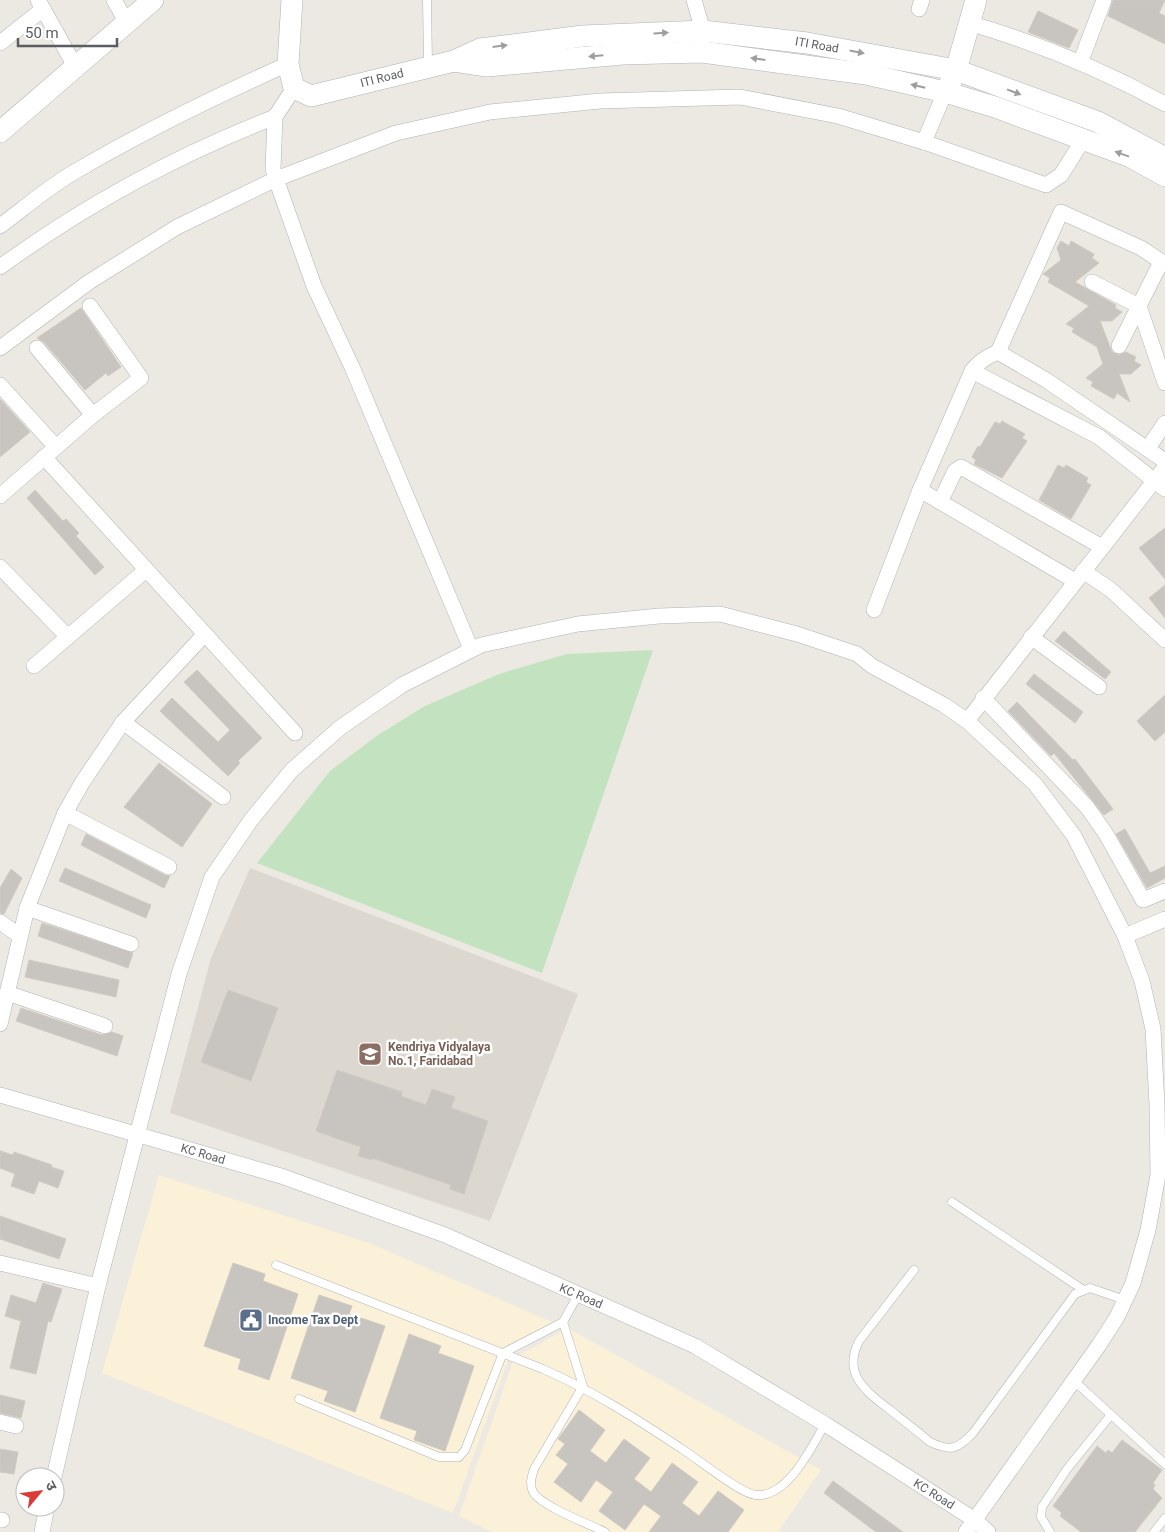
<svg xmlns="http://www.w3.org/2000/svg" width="1165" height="1532" viewBox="0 0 1165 1532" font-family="Roboto,'Noto Sans Devanagari',sans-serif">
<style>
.commercial{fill:#fbf0d8}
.education{fill:#dcd8d0}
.green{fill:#c2e2c0}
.building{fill:#c8c4bf;stroke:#d0cac1}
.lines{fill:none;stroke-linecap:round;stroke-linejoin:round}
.lane-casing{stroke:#afb3b6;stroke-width:9}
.street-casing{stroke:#afb3b6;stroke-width:16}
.secondary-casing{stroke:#afb2b6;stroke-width:22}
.lane{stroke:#fff;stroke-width:8}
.street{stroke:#fff;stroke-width:15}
.secondary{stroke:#fff;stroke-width:21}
.oneway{fill:#9c9ea1}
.labels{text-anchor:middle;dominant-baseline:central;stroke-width:5;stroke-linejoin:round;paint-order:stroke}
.street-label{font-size:12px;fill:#5a5e62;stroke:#fff}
.education-label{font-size:12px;font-weight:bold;fill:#785e54;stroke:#fff;text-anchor:start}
.service-label{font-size:12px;font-weight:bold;fill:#4e5e75;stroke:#fff;text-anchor:start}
</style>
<rect width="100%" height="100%" fill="#ece9e2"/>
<g class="commercial">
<polygon points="159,1175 369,1243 559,1325 510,1355 453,1513 102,1373"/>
<polygon points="568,1328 821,1470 778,1532 492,1532 459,1516 514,1358"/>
</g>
<polygon class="education" points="250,868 578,994 490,1221 170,1113 211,958"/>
<polygon class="green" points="653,650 542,973 257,863 330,771 378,735 425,706 499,674 567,654"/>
<g class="building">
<polygon points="1113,0 1165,0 1159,13 1165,16 1165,44 1108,16"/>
<polygon points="1038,11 1078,30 1069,48 1028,32"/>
<polygon points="1061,241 1069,246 1071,241 1094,254 1092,258 1099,263 1075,282 1116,305 1115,308 1122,312 1112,321 1100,321 1112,352 1119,355 1126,352 1136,357 1134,361 1141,365 1131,374 1119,374 1130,402 1117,393 1114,399 1091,386 1093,382 1086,378 1103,364 1097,347 1072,332 1074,328 1066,324 1089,306 1048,282 1050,278 1043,274 1061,260 1057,248"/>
<polygon points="81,308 121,367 108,376 106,373 85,390 44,342 37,338"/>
<polygon points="0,399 30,432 0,457"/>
<polygon points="1002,421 1025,434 1022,438 1027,441 1002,478 974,464 976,460 972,457 978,446 980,447 995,422 1000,424"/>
<polygon points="1058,465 1064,468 1066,465 1088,478 1086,482 1091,485 1071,519 1039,500"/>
<polygon points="35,490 63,521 66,519 79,533 76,536 104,567 95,575 27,498"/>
<polygon points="1165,528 1165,579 1139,548"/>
<polygon points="1165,585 1165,618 1149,598"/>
<polygon points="1064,631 1111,672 1105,679 1055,641"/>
<polygon points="197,670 262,738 238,761 240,763 228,776 160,711 172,698 218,742 230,730 184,682"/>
<polygon points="1034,674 1083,712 1075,723 1026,684"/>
<polygon points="1165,695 1165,732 1155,741 1137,721"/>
<polygon points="1017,702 1073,760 1075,759 1113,809 1104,815 1054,753 1051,756 1008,711"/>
<polygon points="159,763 212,804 182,847 124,807"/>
<polygon points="1125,829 1150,873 1165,866 1165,878 1147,888 1116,834"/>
<polygon points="86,834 165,875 170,876 164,888 81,845"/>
<polygon points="65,868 151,905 146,918 59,881"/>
<polygon points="11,869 22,878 4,914 0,913 0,888"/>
<polygon points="42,923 133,953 128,968 38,936"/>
<polygon points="29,960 119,980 116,997 25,977"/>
<polygon points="228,990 278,1008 251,1081 201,1062"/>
<polygon points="21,1008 102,1035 112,1032 123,1036 117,1056 16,1021"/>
<polygon points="337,1070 402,1092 401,1096 426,1105 432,1089 455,1097 451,1108 488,1121 464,1194 450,1189 451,1185 372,1158 372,1160 358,1156 361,1147 316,1131"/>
<polygon points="0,1151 13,1155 14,1152 52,1165 51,1167 64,1171 58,1188 39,1181 34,1194 11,1186 15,1174 0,1168"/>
<polygon points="0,1216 66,1239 59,1259 0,1239"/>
<polygon points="233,1263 265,1274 263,1281 298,1294 269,1380 238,1369 241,1359 204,1346"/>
<polygon points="43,1283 62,1289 51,1322 48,1321 36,1374 10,1368 21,1321 5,1316 11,1295 36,1303"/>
<polygon points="319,1295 352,1306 349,1314 385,1326 355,1412 324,1401 328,1391 291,1378"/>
<polygon points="409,1334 441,1346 438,1353 474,1366 445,1451 414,1440 417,1431 380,1418"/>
<polygon points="0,1395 25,1401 21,1418 0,1413"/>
<polygon points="579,1410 605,1430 590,1451 606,1463 624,1439 650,1458 634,1479 651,1492 672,1463 698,1482 682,1503 699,1516 718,1491 744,1510 728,1532 649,1532 661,1516 644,1504 625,1530 599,1511 613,1492 596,1480 581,1502 554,1482 568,1464 556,1455 565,1444 558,1439"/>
<polygon points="1122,1440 1162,1470 1153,1483 1155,1485 1153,1489 1162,1498 1135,1532 1081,1532 1060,1516 1062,1513 1053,1506 1097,1446 1106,1453 1108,1450 1112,1453"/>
<polygon points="0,1449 18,1452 14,1474 0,1472"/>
<polygon points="833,1481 903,1532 876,1532 824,1493"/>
</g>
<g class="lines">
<g class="lane-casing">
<g id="lane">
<polyline points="427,0 428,64"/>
<polyline points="952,1202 1082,1289"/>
<path d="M276,1265l267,104c50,22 94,50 139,80 16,10 59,45 74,46 32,3 56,-49 69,-71"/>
<path d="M914,1270l-55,71c-17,34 7,50 31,69 14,11 27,21 40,32 21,10 28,7 43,-9l102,-139 15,-6 35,12"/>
<path d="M563,1322l20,64 -49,83c-2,7 -5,15 -1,23 8,14 56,32 72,40"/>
<polyline points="1073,1380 1165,1464"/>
<polyline points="299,1399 439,1457 459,1457 465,1450 503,1353 563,1322 578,1295"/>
<polyline points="1050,1532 1041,1517 1042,1507 1067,1469 1110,1416"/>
<polyline points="1154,1532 1165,1518"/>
</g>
</g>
<g class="street-casing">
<g id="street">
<polyline points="38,0 76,68"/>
<polyline points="114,0 127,23"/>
<polyline points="694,0 703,31 703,40"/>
<polyline points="919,9 922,0"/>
<path d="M969,23c68,20 134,47 196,81"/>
<polyline points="0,43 43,9"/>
<polyline points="1080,63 1104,0"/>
<polyline points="294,88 275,117 273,169 276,179 314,286 352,367 471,649"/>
<polyline points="924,142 945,92"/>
<path d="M0,226c23,-17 46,-37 71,-52 69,-41 143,-77 217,-110"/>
<path d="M0,267c85,-62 177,-112 275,-150"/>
<polyline points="1092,282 1139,306 1165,383"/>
<polyline points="1119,346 1161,262"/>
<polyline points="0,348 89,282 177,227 276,179 396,133 490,112 600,101 740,97 838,116 924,142 1046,185 1061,175 1083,140"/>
<polyline points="37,348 93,415"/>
<polyline points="998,352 1061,212 1141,248 1165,264"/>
<polyline points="972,371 1099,437 1165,489"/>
<polyline points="0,385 56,447"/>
<polyline points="1148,448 1165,423"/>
<polyline points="44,457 295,733"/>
<polyline points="920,490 1075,581"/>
<polyline points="0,496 93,415 141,378 90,306"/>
<polyline points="940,502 955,471 961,467 1102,547"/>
<polyline points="0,567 68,637"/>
<polyline points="1083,571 1111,590 1165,640"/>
<path d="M874,610l46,-120 52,-119c7,-10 15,-14 26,-19l48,28 119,81"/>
<polyline points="1031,637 1099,687"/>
<polyline points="34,666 146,570"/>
<polyline points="983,698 1087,807 1106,834 1143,900 1165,891"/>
<polyline points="967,721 1165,467"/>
<polyline points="123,722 223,797"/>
<polyline points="65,813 169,867"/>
<polyline points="27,908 131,944"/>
<polyline points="0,922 20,936"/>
<polyline points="1125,936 1165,919"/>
<polyline points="7,993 105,1026"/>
<polyline points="0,1024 27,908 65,813 82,783 123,722 204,635"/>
<polyline points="0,1095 281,1176 445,1235 695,1346 825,1424 975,1520 988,1532"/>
<polyline points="0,1263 98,1286"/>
<polyline points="0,1422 16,1426"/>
<polyline points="54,1477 98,1286 179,974 212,877 251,820 292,770 341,727 402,685 481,645 578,624 659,616 720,614 797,634 857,654 872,666 944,705 967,721 1035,784 1074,836 1125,936 1142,981 1153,1029 1157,1105 1158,1175 1148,1230 1133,1283 1117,1317 1099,1345 966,1532"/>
<polyline points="0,1520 2,1520"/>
<polyline points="42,1532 47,1507"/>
</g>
</g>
<g class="secondary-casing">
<g id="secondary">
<polyline points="292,0 288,64 294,88 311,96 454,61 480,49 583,36 703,31 807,43 956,70 1098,122 1165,158"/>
<polyline points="454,61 487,66 623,54 702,52 866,74 945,92 995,107 1131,157 1165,176"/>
<polyline points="950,83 956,70 976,0"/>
<polyline points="0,132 153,0"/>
</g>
</g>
<use href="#lane" class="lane"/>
<use href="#street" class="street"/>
<use href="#secondary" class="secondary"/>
</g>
<defs><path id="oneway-solid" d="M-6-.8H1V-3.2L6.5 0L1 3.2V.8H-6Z" transform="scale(1.25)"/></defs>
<g class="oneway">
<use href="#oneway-solid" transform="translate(661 33) rotate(-3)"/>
<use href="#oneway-solid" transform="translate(500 46) rotate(-7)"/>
<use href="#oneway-solid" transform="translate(857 52) rotate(11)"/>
<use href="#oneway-solid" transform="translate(596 56) rotate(175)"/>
<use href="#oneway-solid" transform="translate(758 59) rotate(-172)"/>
<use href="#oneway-solid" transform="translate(918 86) rotate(-167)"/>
<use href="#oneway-solid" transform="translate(1014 92) rotate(21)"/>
<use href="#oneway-solid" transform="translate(1122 154) rotate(-160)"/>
</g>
<defs>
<g id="school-square" transform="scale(1.25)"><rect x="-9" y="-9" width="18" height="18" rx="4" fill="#8d6e63" stroke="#fff"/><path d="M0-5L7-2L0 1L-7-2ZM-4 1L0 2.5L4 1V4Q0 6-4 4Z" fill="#fff"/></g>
<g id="civic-square" transform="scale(1.25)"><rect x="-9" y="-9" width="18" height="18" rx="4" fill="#5c6f8a" stroke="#fff"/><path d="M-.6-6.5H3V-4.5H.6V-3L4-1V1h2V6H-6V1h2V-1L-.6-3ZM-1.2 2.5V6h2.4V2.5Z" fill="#fff"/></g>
</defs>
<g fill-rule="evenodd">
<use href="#school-square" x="370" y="1054"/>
<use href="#civic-square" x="251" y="1320"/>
</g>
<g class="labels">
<g class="street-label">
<text transform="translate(817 45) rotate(10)">ITI Road</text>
<text transform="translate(382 78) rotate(-14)">ITI Road</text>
<text transform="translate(203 1154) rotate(16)">KC Road</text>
<text transform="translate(581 1296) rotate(23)">KC Road</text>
<text transform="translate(934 1494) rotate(32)">KC Road</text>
</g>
<g class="education-label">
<text x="388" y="1047">Kendriya Vidyalaya<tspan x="388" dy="14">No.1, Faridabad</tspan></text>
</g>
<g class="service-label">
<text x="268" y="1320">Income Tax Dept</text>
</g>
</g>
<g transform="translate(40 1492) rotate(61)"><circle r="24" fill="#ffffff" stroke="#bdbfc0"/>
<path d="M0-4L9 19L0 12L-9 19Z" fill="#db3b38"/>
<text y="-8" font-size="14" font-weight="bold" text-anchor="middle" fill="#5a5e62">उ</text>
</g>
<path d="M18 38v8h99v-8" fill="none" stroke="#5a5e62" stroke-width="2.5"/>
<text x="25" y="38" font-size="15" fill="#5a5e62" stroke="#ffffff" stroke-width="4" paint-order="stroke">50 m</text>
</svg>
